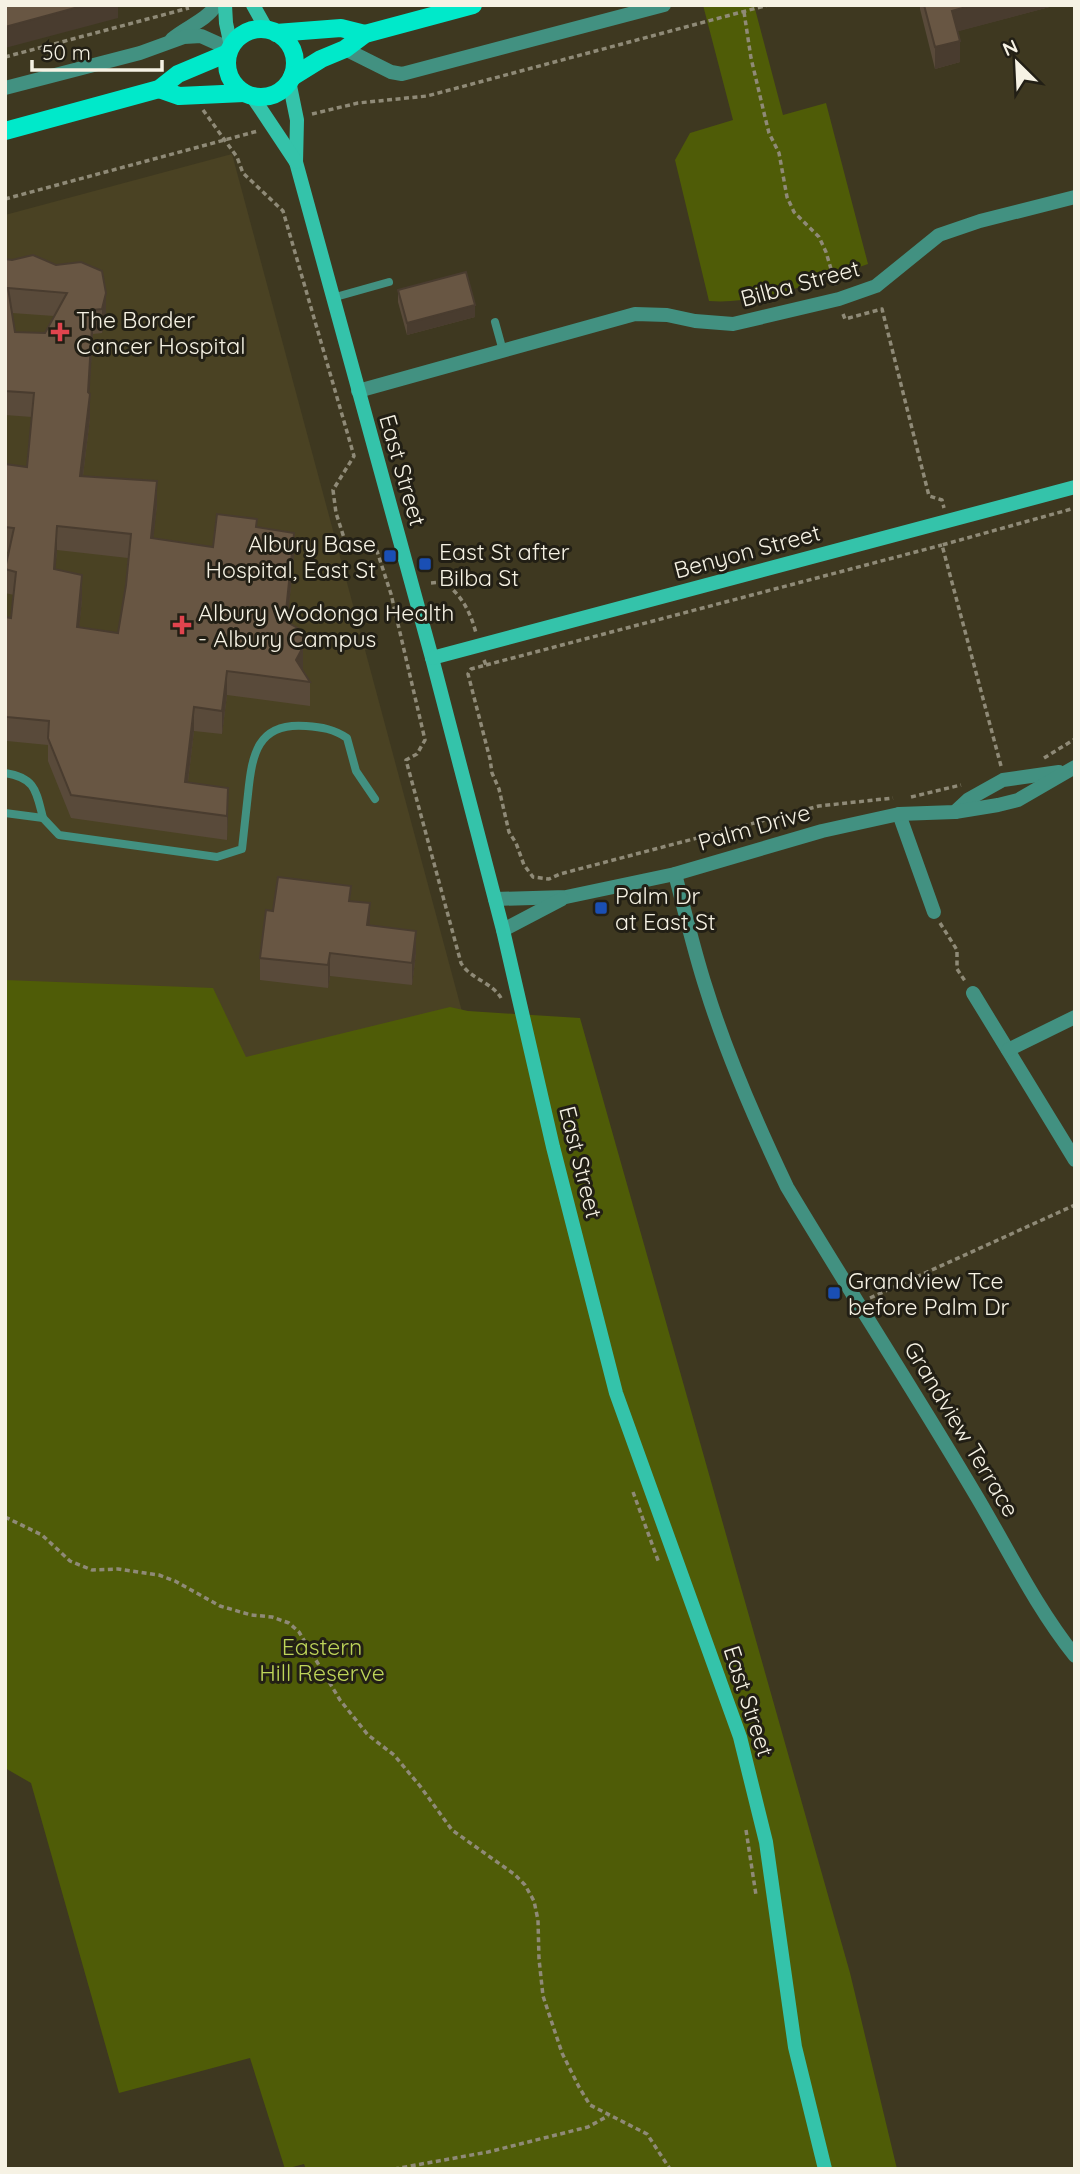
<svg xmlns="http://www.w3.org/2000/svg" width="1080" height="2174" viewBox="0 0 1080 2174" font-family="Quicksand,sans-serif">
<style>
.built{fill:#4a4223}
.green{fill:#4f5c07}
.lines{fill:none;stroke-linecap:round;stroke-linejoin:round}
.path{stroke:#8f8a77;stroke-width:3.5;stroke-dasharray:5 3.5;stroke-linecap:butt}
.lane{stroke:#429181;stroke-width:8}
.street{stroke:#429181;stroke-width:14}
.secondary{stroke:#34c3aa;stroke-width:14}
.primary{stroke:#00e9ca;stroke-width:18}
.wall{fill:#594a3a;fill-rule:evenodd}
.shaded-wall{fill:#493c2f}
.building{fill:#685643;stroke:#493c2f;stroke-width:2;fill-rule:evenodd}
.health-dot{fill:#e0444e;stroke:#221f15;stroke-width:2.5}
.transit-dot{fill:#1a4fb4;stroke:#221f15;stroke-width:2.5}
.labels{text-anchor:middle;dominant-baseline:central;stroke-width:6;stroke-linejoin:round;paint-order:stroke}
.street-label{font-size:23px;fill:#f6f2e4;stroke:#221f15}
.poi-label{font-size:23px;fill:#f6f2e4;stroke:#221f15;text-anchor:start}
.park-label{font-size:23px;fill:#bed559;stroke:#221f15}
</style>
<rect width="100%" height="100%" fill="#3e3820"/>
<polygon class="built" points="232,154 468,1034 5,1161 5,215"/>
<g class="green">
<path d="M703,5h51l29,110 43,-12 42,161c-48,17 -109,41 -159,37l-34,-141 15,-27 43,-13z"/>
<polygon points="5,980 213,988 246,1057 450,1007 468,1011 580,1018 850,1973 897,2169 306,2169 304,2164 285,2169 250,2058 119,2093 31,1783 5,1768"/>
</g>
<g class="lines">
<g class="path">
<polyline points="744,12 751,58 765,117 769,133 779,153 787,197 794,212 819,237 826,252 836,286"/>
<polyline points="5,57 189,8"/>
<path d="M203,110l34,47 6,16 40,38 71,245 -21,34 3,23 9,28 32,10 14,43 34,146 -8,14 -11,6 55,203c9,16 31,19 40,35"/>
<polyline points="312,114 358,103 427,96 768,5"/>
<polyline points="5,199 258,131"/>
<polyline points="843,314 845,319 882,309 929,496 942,500 944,508"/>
<path d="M431,583l13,-1c18,14 26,29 32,51"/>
<polyline points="484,660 486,665 471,669 468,674 490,759 492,773 499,789 509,832 516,843 524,865 533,877 549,879 560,874 819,806 893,798"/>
<polyline points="486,665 942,545"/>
<polyline points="1044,758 1075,739"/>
<polyline points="1001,766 942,545 1075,508"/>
<polyline points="911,797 961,785"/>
<polyline points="940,923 957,950 957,969 965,981"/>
<polyline points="870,1298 1075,1205"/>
<polyline points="633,1492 659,1563"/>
<polyline points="5,1517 42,1535 70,1561 92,1570 118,1569 159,1575 175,1581 220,1606 251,1615 272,1617 289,1623 299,1632 340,1700 368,1735 394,1755 420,1786 452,1830 514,1874 525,1885 534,1901 538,1920 539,1959 543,1996 562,2053 579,2087 590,2105 647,2134 670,2169"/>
<polyline points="746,1830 756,1895"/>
<polyline points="394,2169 488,2152 588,2127 608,2116"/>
</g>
<g class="lane">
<polyline points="332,298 389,282"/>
<polyline points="495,322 503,351"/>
<path d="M5,773c31,5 31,18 38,45"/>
<path d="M5,813l38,5 16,17 158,22 25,-8c2,-18 4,-36 6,-55 4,-39 9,-72 58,-68 15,1 28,3 41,12l9,33 19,28"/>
</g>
<g class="street">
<path d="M172,39c14,-12 35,-19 44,-34"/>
<polyline points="345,49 391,72 402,74 664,5"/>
<polyline points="5,88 140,53 184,37 201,36 230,49"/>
<polyline points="358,391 635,314 667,315 695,321 733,324 839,299 876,286 939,235 980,221 1075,197"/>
<polyline points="955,812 969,799 1003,780 1059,772"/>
<polyline points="899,814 934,912"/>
<path d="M675,874c10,38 19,77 31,114 21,68 50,134 81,199 61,102 126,202 187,305 33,55 61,114 101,164"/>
<polyline points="495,899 566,897 675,874 822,831 899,814 955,812 998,805 1018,800 1075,767"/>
<polyline points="503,930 562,899"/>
<polyline points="973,993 1075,1160"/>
<polyline points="1008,1050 1075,1017"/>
</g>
<g class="secondary">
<polyline points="225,5 226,23 231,46"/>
<polyline points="253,5 267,30"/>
<polyline points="289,81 297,120 296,162 432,658 503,930 553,1147 616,1393 740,1737 766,1842 795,2047 825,2169"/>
<polyline points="252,96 296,162"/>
<polyline points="432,658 1075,487"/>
</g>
<g class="primary">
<circle cx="261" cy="63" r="34"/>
<polyline points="276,33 341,28 365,34"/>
<polyline points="292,77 321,59 345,49 365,34 473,5"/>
<polyline points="159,89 179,96 244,93"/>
<polyline points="5,131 159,89 178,74 228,53"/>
</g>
</g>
<g class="wall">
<polygon points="920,5 1057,5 958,31 960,62 935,69 920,9"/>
<path d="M5,259l51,6 25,-3 25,55 -4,16 -9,1 -4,59 1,25 -7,58 74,29 -4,33 60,9 44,-20 37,30 -7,66 16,48 7,11v24l-83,-11 -5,39 -28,-3 -6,51 40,30 -1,28 -156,-22 -23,-57v-16l-41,-4 -2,-1v-123l6,1 3,-23 -9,-2v-27l3,-14 -3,-1v-87l22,3 5,-50 -27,-2zM12,313l42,3 -9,17 -30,-1zM57,550l71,8 -2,27 -8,48 -39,-6 3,-28 -27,-30z"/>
<polygon points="398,290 475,317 407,335 398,302"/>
<polygon points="351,901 370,925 416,953 412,985 330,976 328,988 260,980 260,958 273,911"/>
</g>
<g class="shaded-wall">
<polygon points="86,5 118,5 118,18 5,48 5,27"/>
<polygon points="973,5 1057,5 952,33 952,11"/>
<polygon points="960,41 960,62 935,69 935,47"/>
<polygon points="106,293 106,317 102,333 102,309"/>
<polygon points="475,305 475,317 407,335 407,323"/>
<polygon points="93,310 93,334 89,403 90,394 90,418 80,500 80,476 88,392"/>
<polygon points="157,481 157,505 151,562 151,538"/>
<polygon points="57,526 57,550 54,592 54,569"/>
<polygon points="294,533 294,557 285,645 285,621"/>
<polygon points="82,575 82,599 77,651 77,627"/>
<polygon points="303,631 303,671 296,660"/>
<polygon points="227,671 227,695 222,734 222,711"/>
<polygon points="194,707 194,731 185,806 185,782"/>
<polygon points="228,788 228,812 227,840 227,816"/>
<polygon points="370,903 370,926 367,925"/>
<polygon points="416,931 416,953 412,985 412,963"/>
<polygon points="330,953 330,976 328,988 328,965"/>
</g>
<g class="building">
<polygon points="5,5 86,5 5,27"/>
<polygon points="924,5 973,5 952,11 960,41 935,47"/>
<path d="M33,255l23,10 25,-3 21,9 4,22 -4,16 -9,1 -5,82 2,2 -10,82 77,5 -6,57 62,9 4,-33 40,5 -1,8 38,6 -9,88 18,10v16l-7,13 14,22 -83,-11 -5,40 -28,-4 -9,75 43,6 -1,28 -156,-21 -23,-57 1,-17 -42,-4 -2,-1v-99l6,1 5,-46 -11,-3 9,-41 -9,-1v-63l22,3 7,-74 -29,-2v-132l7,1zM8,288l59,5 -22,40 -30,-1zM57,526l74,8 -5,51 -8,48 -41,-6 5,-52 -28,-6z"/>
<polygon points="466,272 475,305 407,323 398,290"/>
<polygon points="278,877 351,886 349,901 370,903 367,925 416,931 412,963 330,953 328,965 260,958 266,910 273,911"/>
</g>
<g class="health-dot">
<path d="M56.5 321.5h7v7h7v7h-7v7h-7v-7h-7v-7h7z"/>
<path d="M178.5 614.5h7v7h7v7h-7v7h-7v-7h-7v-7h7z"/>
</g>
<g class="transit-dot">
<rect x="383" y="549" width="14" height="14" rx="3.5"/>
<rect x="418" y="557" width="14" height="14" rx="3.5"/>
<rect x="594" y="901" width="14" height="14" rx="3.5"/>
<rect x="827" y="1286" width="14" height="14" rx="3.5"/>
</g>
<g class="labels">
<g class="street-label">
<text transform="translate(800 283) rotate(-15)">Bilba Street</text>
<text transform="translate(403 470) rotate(74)">East Street</text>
<text transform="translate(747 551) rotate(-15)">Benyon Street</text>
<text transform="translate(754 827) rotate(-16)">Palm Drive</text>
<text transform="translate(581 1162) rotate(76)">East Street</text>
<text transform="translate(962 1429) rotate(59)">Grandview Terrace</text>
<text transform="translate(749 1701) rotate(72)">East Street</text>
</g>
<g class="poi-label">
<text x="76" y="319">The Border<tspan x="76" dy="26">Cancer Hospital</tspan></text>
<text x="376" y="543" text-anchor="end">Albury Base<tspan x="376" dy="26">Hospital, East St</tspan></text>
<text x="439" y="551">East St after<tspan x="439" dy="26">Bilba St</tspan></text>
<text x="198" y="612">Albury Wodonga Health<tspan x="198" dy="26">- Albury Campus</tspan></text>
<text x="615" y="895">Palm Dr<tspan x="615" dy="26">at East St</tspan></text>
<text x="848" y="1280">Grandview Tce<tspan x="848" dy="26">before Palm Dr</tspan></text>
</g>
<g class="park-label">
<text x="322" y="1646">Eastern<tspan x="322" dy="26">Hill Reserve</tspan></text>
</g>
</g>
<rect width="1080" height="2174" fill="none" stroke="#f6f2e4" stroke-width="14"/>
<g transform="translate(1017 63) rotate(336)" stroke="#221f15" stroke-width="5" paint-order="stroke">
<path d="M0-5L12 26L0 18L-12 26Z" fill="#f6f2e4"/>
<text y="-10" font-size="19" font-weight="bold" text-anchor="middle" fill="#f6f2e4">N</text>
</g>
<path d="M32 60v10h130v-10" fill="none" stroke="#f6f2e4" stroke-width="3.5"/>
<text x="42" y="60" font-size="21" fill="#f6f2e4" stroke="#221f15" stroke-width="5" paint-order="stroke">50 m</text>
</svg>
